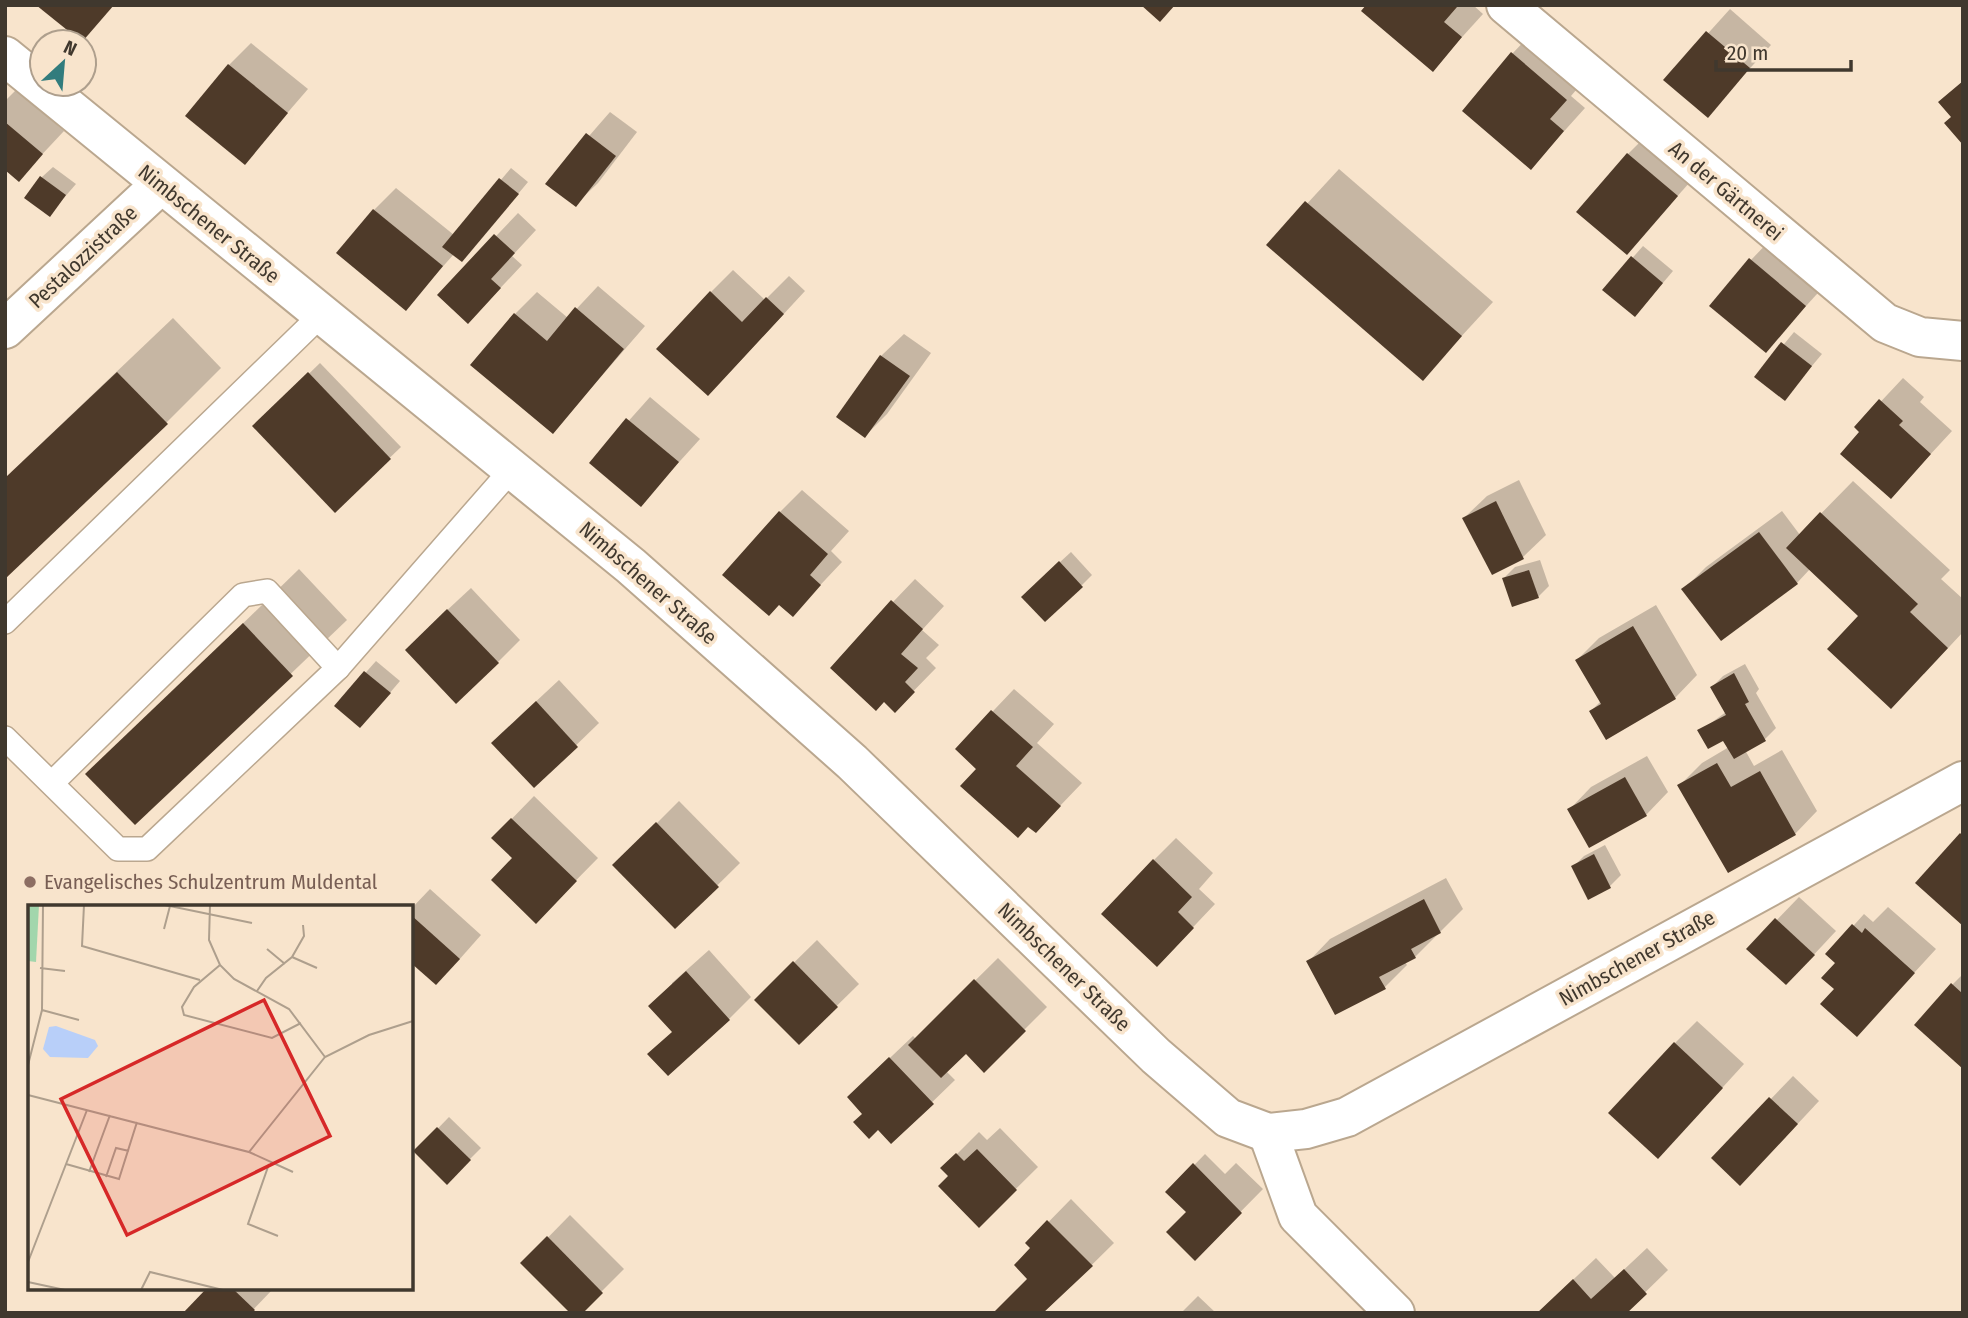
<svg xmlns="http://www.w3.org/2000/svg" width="1968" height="1318" viewBox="0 0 1968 1318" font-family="'Fira Sans Condensed',sans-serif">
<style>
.shadow{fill:#0003}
.building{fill:#4e3a29}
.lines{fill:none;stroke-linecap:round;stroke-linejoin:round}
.lane-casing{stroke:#baa78f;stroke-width:26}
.street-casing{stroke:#baa78f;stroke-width:42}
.lane{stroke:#fff;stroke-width:23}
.street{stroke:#fff;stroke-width:38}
.education-dot{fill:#8d6e63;stroke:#f8e4cc;stroke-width:2.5}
.labels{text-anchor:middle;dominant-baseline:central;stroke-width:7;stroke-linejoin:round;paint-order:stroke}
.street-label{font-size:21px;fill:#40382e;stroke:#f8e4cc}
.education-label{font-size:21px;fill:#785e54;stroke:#f8e4cc;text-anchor:start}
.inset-road{fill:none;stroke:#ae9f8d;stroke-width:2}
.view{fill:#d62828;fill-opacity:0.15;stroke:#d62828;stroke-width:3.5}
.inset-edge{fill:none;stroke:#40382e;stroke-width:3.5}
</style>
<rect width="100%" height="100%" fill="#f8e4cc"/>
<g class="shadow">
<polygon points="1368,5 1473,5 1483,14 1433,69"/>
<polygon points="1730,9 1771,45 1708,115 1666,80"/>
<polygon points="1534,31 1588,76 1571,96 1585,108 1531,168 1512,54"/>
<polygon points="251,43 308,89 245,162 229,65"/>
<polygon points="16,90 64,131 19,179 5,167 5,101"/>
<polygon points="610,112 637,132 598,183 575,205 548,183"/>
<polygon points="1650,132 1698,173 1627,253 1628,154"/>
<polygon points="53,167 76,184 50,214 42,177"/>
<polygon points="511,168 528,182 472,249 454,254 406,308 374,210 396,188 454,235"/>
<polygon points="1339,169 1493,302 1423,378 1269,245"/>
<polygon points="518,213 536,230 512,256 522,265 490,299 440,295"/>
<polygon points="1773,237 1827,283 1765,351 1751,260"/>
<polygon points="1643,246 1673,271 1645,304 1605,289"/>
<polygon points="733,270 765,300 789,276 805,291 730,372 711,292"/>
<polygon points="598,286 645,326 553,432 515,314 537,292 568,318"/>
<polygon points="173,318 221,368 166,423 5,478"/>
<polygon points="1794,332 1822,354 1784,399 1757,377"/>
<polygon points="904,334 931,353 887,414 865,436 881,356"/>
<polygon points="320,363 401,447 335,510 255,426"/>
<polygon points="1903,378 1924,397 1920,402 1952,431 1891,497 1857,427"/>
<polygon points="650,397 700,439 641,504 591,463"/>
<polygon points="1519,480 1546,535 1523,557 1492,573 1464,518 1487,496"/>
<polygon points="1853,481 1950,570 1941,579 1963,599 1963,632 1924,674 1810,569 1797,583 1684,589 1706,567 1782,511 1800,535"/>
<polygon points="802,490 849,531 831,551 842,562 793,614 780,512"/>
<polygon points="1071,552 1092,575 1082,585 1034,586"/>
<polygon points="1540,560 1549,586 1538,597 1504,578 1515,567"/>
<polygon points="299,569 347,620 135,823 88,774"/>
<polygon points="915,579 944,606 922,630 939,645 926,658 936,668 895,710 884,700 893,602"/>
<polygon points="471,588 520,640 498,662 429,627"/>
<polygon points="1656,605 1697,675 1675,698 1591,711 1601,701 1577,660 1599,638"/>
<polygon points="376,661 400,681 371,715 336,706"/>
<polygon points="1745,664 1759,689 1756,693 1776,728 1765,739 1745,750 1754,766 1782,750 1817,811 1795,834 1680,785 1702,763 1729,747 1724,738 1700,731 1726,712 1712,687 1723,676"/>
<polygon points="559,680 599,723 534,786 516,720"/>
<polygon points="1014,689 1054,724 1037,743 1082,783 1058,808 1029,825 957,749"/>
<polygon points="1647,756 1668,792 1646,815 1569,810 1591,787"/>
<polygon points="534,796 598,858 536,921 515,858 493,838"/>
<polygon points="679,801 740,863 675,927 615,865"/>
<polygon points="1176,838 1213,873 1199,889 1215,904 1179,942 1154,860"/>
<polygon points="1605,845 1621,875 1610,886 1589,898 1573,867 1584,856"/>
<polygon points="1446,878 1463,909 1415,957 1405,962 1407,965 1384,988 1308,962 1330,939"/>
<polygon points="430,889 481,935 458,961 411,961 411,909"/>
<polygon points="1799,897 1836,931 1808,961 1749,949"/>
<polygon points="1888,907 1936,949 1857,1035 1837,989 1843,956 1828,954 1864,914 1873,922"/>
<polygon points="817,940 859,984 799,1043 756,1000"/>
<polygon points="709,950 751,997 729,1019 673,1031 672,983"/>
<polygon points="998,958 1047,1007 984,1070 966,1051 946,1071 955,1080 891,1142 864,1113 872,1075 913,1036 916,1039"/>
<polygon points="1963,974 1963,1066 1952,985"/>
<polygon points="1697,1021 1744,1064 1680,1134 1675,1043"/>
<polygon points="1793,1076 1819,1101 1763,1161 1714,1158"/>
<polygon points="449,1117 481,1148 447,1182 416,1151"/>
<polygon points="1000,1128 1038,1167 979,1225 943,1168 979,1132 987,1140"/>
<polygon points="1205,1154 1225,1174 1236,1163 1263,1189 1195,1258 1188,1211 1168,1192"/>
<polygon points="1071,1199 1114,1243 1043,1313 1030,1279 1033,1248 1028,1243"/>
<polygon points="570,1215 624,1269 580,1313 523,1263"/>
<polygon points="1647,1248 1668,1270 1624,1313 1538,1313 1596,1258 1615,1278"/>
<polygon points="209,1288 274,1288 250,1313"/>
<polygon points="1198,1296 1216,1313 1181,1313"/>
</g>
<g class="building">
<polygon points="36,5 114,5 82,42"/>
<polygon points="1141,5 1175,5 1160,22"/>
<polygon points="1366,5 1455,5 1457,7 1444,22 1462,37 1433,72 1361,11"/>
<polygon points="1706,31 1750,68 1708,118 1663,80"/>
<polygon points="1511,52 1567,100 1550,119 1564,131 1531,170 1462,111"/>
<polygon points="228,64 288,113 245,165 185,116"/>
<polygon points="1963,81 1963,145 1944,123 1951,117 1938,102"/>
<polygon points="5,122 43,154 19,182 5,170"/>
<polygon points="586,133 616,156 576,207 545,184"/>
<polygon points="1627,153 1678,196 1627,255 1576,212"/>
<polygon points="40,176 66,195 50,217 24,198"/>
<polygon points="499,178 519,194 462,262 442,247"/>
<polygon points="1305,201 1462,336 1423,381 1266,245"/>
<polygon points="373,209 443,266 406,311 336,253"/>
<polygon points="494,234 515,253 491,279 501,288 468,324 437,295"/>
<polygon points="1631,256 1663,283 1635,317 1602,290"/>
<polygon points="1749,258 1806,306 1766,353 1709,306"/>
<polygon points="710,291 742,322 766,297 784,314 708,396 656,349"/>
<polygon points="575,307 624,349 553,434 470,365 514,313 547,341"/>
<polygon points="1781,342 1812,366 1785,401 1754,377"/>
<polygon points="880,355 910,376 865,438 836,417"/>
<polygon points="117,372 168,424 5,579 5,478"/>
<polygon points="308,372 391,459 335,513 252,426"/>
<polygon points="1879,399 1903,421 1899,425 1931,454 1891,499 1840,454 1859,432 1854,427"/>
<polygon points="626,418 679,462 641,507 589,463"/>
<polygon points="1496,501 1524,559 1492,575 1462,518"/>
<polygon points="779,511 828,554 810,575 821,585 793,617 779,605 769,616 722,575"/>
<polygon points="1820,512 1918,604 1910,612 1948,648 1891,709 1827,649 1858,616 1786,548"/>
<polygon points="1759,532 1798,584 1721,641 1681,589"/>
<polygon points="1059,561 1083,587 1045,622 1021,597"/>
<polygon points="1529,570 1539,598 1512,607 1502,578"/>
<polygon points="891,600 923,629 901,654 918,668 905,682 915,692 895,713 884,702 876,711 830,668"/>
<polygon points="447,609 499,663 456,704 405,650"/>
<polygon points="243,623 293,676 135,825 85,774"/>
<polygon points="1633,626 1676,699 1606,740 1589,711 1601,704 1575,660"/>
<polygon points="364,671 391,693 360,728 334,706"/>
<polygon points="1734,673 1749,702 1745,704 1766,741 1734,759 1723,741 1708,749 1697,730 1726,715 1710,687"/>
<polygon points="536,701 578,747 534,788 491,743"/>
<polygon points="991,710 1033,747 1016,766 1061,806 1036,833 1028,827 1018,838 960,786 976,769 955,749"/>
<polygon points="1717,763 1731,787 1760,771 1796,835 1728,873 1677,785"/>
<polygon points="1625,777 1647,816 1589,848 1567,809"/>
<polygon points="511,818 577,881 536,924 491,880 512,858 491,838"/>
<polygon points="656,822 719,887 675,929 612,865"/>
<polygon points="1960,833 1963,836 1963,926 1915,883"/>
<polygon points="1594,854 1611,888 1588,900 1571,866"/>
<polygon points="1153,859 1192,897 1178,912 1194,928 1157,967 1101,914"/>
<polygon points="1424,899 1441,933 1411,949 1416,958 1379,977 1386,989 1335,1015 1306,961"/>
<polygon points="411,915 460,959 436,985 411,963"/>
<polygon points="1775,918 1815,955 1786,985 1746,949"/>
<polygon points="1852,924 1862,933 1865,928 1915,973 1857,1037 1820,1004 1834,989 1821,978 1835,963 1825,954"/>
<polygon points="793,961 838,1007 799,1045 754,1000"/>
<polygon points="686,971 730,1020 668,1076 647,1054 672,1032 648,1006"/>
<polygon points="974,979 1026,1031 984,1073 966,1054 941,1078 908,1045"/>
<polygon points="1951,983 1963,994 1963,1069 1914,1025"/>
<polygon points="1674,1042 1723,1088 1658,1159 1608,1113"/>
<polygon points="889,1057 934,1104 891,1144 878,1130 869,1139 853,1122 862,1114 847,1097"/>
<polygon points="1769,1097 1798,1124 1740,1186 1711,1158"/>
<polygon points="437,1127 471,1160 447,1185 413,1151"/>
<polygon points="977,1149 1017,1190 979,1228 938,1186 948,1176 940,1168 956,1153 964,1161"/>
<polygon points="1193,1163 1242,1213 1195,1261 1166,1232 1186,1212 1165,1192"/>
<polygon points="1047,1220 1093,1266 1043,1313 993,1313 1027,1279 1014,1265 1030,1248 1025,1243"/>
<polygon points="547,1236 603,1293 583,1313 570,1313 520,1263"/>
<polygon points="1624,1269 1647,1294 1627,1313 1537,1313 1573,1279 1591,1299"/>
<polygon points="207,1288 232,1288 255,1310 252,1313 183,1313"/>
</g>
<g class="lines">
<g class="lane-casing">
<g id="lane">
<polyline points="5,622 321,315"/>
<polyline points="5,738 118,849 147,849 338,668 512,469"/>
<polyline points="52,783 243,595 267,591 338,668"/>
</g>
</g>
<g class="street-casing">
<g id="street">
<polyline points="1506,5 1885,323 1920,337 1963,341"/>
<polyline points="5,56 631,566 852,762 1156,1056 1228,1118 1268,1133 1306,1129 1347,1117 1963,781"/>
<polyline points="5,329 160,185"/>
<polyline points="1268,1133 1298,1216 1395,1313"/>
</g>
</g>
<use href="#lane" class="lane"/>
<use href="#street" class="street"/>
</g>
<circle class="education-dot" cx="30" cy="882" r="7"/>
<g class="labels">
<g class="street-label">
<text transform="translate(1726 191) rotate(40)">An der Gärtnerei</text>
<text transform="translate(209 224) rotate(39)">Nimbschener Straße</text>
<text transform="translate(83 257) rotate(-43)">Pestalozzistraße</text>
<text transform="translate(648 583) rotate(41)">Nimbschener Straße</text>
<text transform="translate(1637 958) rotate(-29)">Nimbschener Straße</text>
<text transform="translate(1064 967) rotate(44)">Nimbschener Straße</text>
</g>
<g class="education-label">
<text x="44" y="882">Evangelisches Schulzentrum Muldental</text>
</g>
</g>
<g transform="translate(28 905)">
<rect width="385" height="385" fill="#f8e4cc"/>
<path d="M0,0h11l-3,57 -8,-1z" fill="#a2d6ac"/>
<path d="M28,121l39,14 3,6 -10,12 -38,-1 -7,-8 6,-22z" fill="#b8cff9"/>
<path class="inset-road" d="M56,0l-2,41 118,34M137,0l87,18M182,0l-1,35 11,25 14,14 55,30 36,48M136,24l6,-23M239,44l18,15M264,52l25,11M192,60l-26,22 -12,20 2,8 88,23 29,-15M12,63l25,3M229,86l9,-13 26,-21 12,-21 -1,-11M14,105l37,10M0,160l14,-55 1,-105M0,190l221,57 76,-95 44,-22 44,-14M221,247l44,20M38,259l53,15 18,-57M241,259l-21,60 30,12M61,267l21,-57M78,272l10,-29 13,3M0,357l59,-152M0,377l37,8M113,385l9,-18 73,18"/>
<path class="view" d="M236,95l66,136 -203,99 -66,-136z"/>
<rect width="385" height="385" class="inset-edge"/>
</g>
<rect width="1968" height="1318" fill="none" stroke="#40382e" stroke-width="14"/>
<g transform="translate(63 63) rotate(26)"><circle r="33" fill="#f8e4cc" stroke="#ae9f8d" stroke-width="2"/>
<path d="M0-5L12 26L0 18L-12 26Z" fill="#327c7d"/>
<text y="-10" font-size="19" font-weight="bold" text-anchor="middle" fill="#40382e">N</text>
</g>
<path d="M1716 60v10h135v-10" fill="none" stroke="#40382e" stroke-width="3.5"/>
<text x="1727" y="60" font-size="21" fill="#40382e" stroke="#f8e4cc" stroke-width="5" paint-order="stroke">20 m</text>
</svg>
